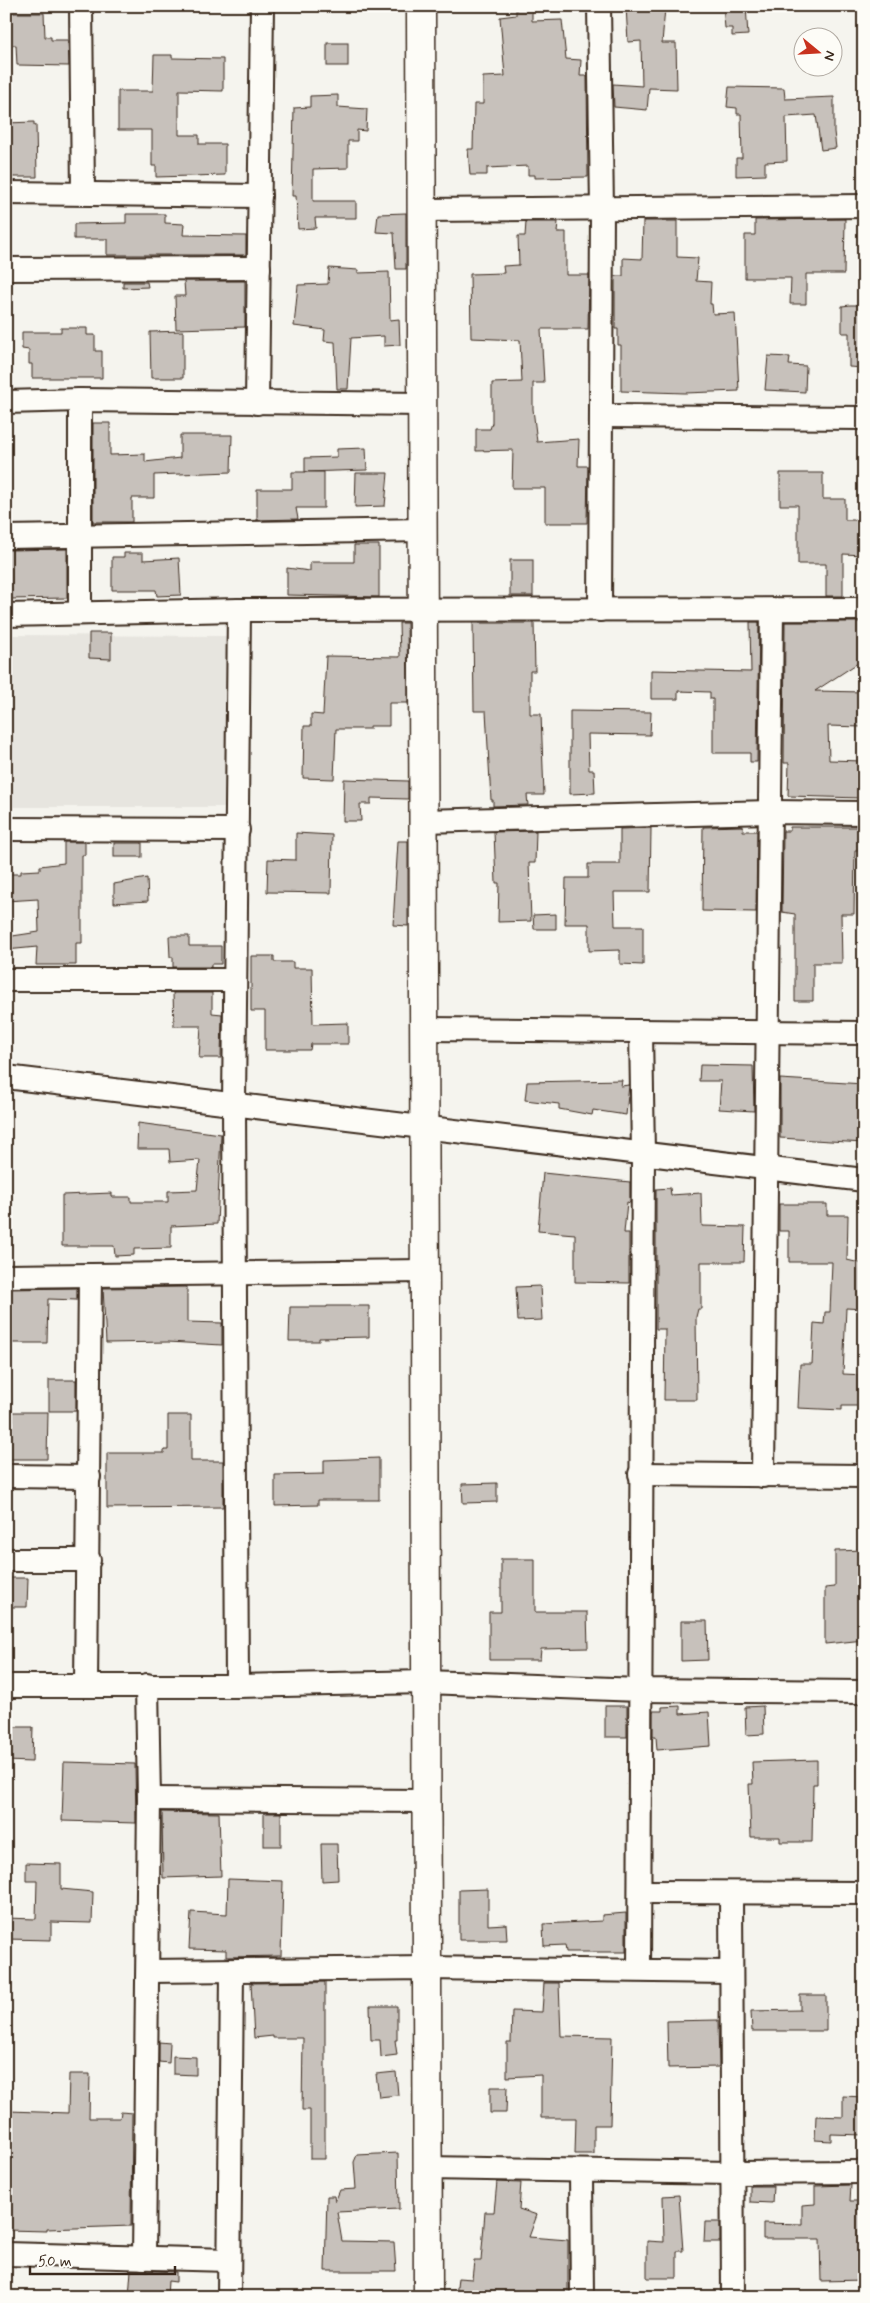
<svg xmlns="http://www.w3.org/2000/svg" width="870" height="2303" viewBox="0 0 870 2303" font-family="Mynerve,sans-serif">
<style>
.built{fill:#e7e5df}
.building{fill:#c7c1bb;stroke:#3b2a1e}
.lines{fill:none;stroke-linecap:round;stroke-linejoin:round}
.street-casing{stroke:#3b2a1e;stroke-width:26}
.secondary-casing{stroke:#3b2a1e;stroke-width:31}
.street{stroke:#fdfcf7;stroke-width:22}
.secondary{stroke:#fdfcf7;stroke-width:28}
</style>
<rect width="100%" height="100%" fill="#f5f4ee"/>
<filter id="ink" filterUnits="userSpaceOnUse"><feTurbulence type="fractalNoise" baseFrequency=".02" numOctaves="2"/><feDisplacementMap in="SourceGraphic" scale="10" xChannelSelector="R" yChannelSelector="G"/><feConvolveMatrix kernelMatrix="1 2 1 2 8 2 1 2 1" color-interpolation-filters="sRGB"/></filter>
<g filter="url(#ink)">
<polygon class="built" points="6,635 226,636 225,807 6,807"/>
<g class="building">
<polygon points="516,6 532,6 532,21 562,20 566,59 581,60 580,76 587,76 588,177 535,178 535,175 528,175 528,166 487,168 487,175 470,175 468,149 473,149 474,104 483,104 483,77 505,76 500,17 516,15"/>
<polygon points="626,6 665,8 662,43 676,43 677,89 649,88 647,110 614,107 613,84 642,86 641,41 628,42"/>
<polygon points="723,6 746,6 748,35 732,36 732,28 725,28"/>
<polygon points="10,13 44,13 45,37 51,37 51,40 68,40 69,66 17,65 16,45 9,45"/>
<rect x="327" y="43" width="21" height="23"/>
<polygon points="154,55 172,55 172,58 223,59 223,91 179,90 179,135 199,135 199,144 225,144 225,175 156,177 156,166 152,166 152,130 118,130 118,91 153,91"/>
<polygon points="729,87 784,88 785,99 834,97 834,132 836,148 821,150 816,115 786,117 787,161 765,162 765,175 736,176 736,158 742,158 741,114 737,114 737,108 727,107"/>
<polygon points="338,95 338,107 367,109 366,131 357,130 357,141 348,141 348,168 313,169 313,201 356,201 356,218 315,218 316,228 298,229 296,196 292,196 294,108 310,107 310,96"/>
<polygon points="34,122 34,125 36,125 37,177 6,177 6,123"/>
<polygon points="406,213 406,269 396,269 394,233 376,232 378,214"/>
<polygon points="126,214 165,214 165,223 184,224 183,235 246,236 246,255 107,255 107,239 74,239 74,224 126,223"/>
<polygon points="845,219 844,274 806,274 806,304 790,304 791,278 745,278 745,235 755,235 755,220"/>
<polygon points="643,221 677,221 677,257 698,258 696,281 711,282 710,304 712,304 713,314 735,313 739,391 685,393 621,391 621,345 618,345 618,329 615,329 615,276 623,276 623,258 642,259"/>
<polygon points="526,222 558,222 557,232 566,232 566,275 589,275 588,329 541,329 544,383 533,383 533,409 537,442 579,439 578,466 588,466 587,523 545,523 545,488 512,488 513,450 476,451 476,429 490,429 492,423 492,383 522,382 520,340 471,338 470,274 504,273 503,266 519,265 518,236 525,236"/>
<polygon points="329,268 358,270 358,273 389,272 390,320 399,319 400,345 384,346 384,336 351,338 348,389 337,389 335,342 324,341 325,330 294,326 298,285 328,284"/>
<polygon points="184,281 245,281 245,327 176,329 175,296 185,296"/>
<polygon points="123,282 147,282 148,287 123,288"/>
<polygon points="850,305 864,305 864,368 849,367 849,333 842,333 842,306"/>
<polygon points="61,328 87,328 87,335 95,335 95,351 102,351 102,378 32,378 32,364 29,364 29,350 22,349 22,332 61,332"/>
<polygon points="183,331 183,378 151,378 150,332"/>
<polygon points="768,356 790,357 789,365 806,366 805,392 765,390"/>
<polygon points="93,423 110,423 110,455 145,454 145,462 180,458 180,435 232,435 231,472 154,475 154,498 132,498 132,522 93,522"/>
<polygon points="366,448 367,470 305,472 305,458 337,457 337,449"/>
<polygon points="292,472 324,472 324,508 296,508 298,519 257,520 257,489 292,489"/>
<polygon points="356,473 388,473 385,506 355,507"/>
<polygon points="780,473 823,473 823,499 845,499 845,520 864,520 864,555 843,554 843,596 826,596 826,564 798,564 798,505 780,505"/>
<polygon points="354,545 379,545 379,597 287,595 287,568 310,571 310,562 354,562"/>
<polygon points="67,549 67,598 9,599 8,550"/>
<polygon points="124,553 143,553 143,560 179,558 181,595 157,596 156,590 112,590 112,557 124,557"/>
<rect x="510" y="560" width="23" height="36"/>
<polygon points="750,622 759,622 757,762 750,762 750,753 713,753 713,699 710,699 710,692 678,691 678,699 651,699 651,670 751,672"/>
<polygon points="785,622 863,622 861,661 815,691 863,692 862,727 828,726 829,760 863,761 862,798 788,796 789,763 784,763"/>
<polygon points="399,623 407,623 408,703 389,703 389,726 370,726 370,729 336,729 334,779 303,778 304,726 311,726 311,714 323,715 326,656 400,657"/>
<polygon points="473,623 534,623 535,671 530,671 530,714 541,714 544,795 527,795 528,805 493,806 493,800 491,800 486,711 474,711"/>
<polygon points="89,633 111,633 111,659 89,658"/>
<polygon points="570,711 651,712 650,735 588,734 589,770 594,770 595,793 570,794"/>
<polygon points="344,779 408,781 408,799 371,798 371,804 360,804 361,821 343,821"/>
<polygon points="743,826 743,831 757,831 756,912 702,911 703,827"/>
<polygon points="790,827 864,827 864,850 855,850 854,914 841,914 842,963 813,963 813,1001 795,1001 795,914 782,912 783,831 790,831"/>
<polygon points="651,828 650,892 614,892 615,926 643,926 643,965 620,964 620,950 589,951 589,924 565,924 566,878 588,878 588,864 620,864 620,829"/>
<polygon points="536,831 535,863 529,863 531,921 498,922 499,883 496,883 494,832"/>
<polygon points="296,833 332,835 331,893 267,892 268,859 296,860"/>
<polygon points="398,841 408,841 408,926 393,925"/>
<polygon points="64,842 85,842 85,855 82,855 82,943 76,943 76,965 36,965 37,947 6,950 6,937 39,932 38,899 6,901 6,874 21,874 21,871 40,870 40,866 64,863"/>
<rect x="114" y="843" width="28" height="14"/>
<polygon points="147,878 148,901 114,903 114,884"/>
<polygon points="556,914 556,929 534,929 533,915"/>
<polygon points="169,936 189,936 189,946 221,946 221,964 211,964 211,967 173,967 173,957 170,957"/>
<polygon points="251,956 274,956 274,962 293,962 293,968 312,968 313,1024 348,1023 348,1044 311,1044 310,1050 265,1050 265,1011 251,1011"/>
<polygon points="173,993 212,993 212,1013 222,1014 221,1058 199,1058 201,1026 174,1026"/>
<polygon points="700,1065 753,1066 754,1111 719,1109 721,1081 699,1081"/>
<polygon points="780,1079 864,1084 864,1143 780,1138"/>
<polygon points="622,1080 621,1086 629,1085 626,1115 593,1110 592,1115 559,1109 559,1104 525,1100 527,1082"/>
<polygon points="138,1123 221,1134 217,1224 171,1226 171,1248 134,1249 134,1255 115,1256 114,1246 62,1246 62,1195 112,1193 112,1197 131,1197 131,1202 168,1202 168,1191 197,1190 200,1160 170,1162 169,1149 137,1149"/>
<polygon points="543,1173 630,1182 630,1203 627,1202 624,1233 629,1233 629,1283 575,1282 575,1234 538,1231"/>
<polygon points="670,1188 671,1195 701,1193 702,1226 745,1227 744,1262 701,1262 701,1309 698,1309 696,1317 697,1400 664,1400 665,1329 656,1329 656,1189"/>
<polygon points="779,1204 827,1204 827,1215 848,1215 847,1260 864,1264 864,1309 846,1308 843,1374 864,1375 864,1406 842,1406 842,1410 798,1408 800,1364 812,1364 814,1323 824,1324 825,1312 830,1312 832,1262 789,1262 789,1231 779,1231"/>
<polygon points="540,1286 542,1320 518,1321 516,1287"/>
<polygon points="187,1287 187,1322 222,1323 222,1345 168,1342 106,1343 103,1288"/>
<polygon points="77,1288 77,1300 48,1299 47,1343 6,1343 6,1289"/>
<polygon points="327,1306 369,1306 369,1337 319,1338 319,1341 289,1341 290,1307 327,1307"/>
<rect x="49" y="1380" width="27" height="31"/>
<polygon points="13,1412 48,1412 47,1459 6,1459 6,1422 13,1421"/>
<polygon points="168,1415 191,1415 191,1461 223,1461 223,1507 107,1508 107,1453 164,1453 164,1450 168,1450"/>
<polygon points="379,1458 379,1500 318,1500 318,1505 275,1506 275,1475 324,1474 324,1460"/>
<polygon points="497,1483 497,1502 463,1503 462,1484"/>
<polygon points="864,1550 864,1640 825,1644 825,1588 835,1587 835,1551"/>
<polygon points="501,1559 535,1559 535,1612 587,1612 588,1648 541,1649 540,1660 489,1660 489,1612 501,1612"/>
<polygon points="6,1578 28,1578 27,1607 6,1607"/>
<polygon points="681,1621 707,1621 708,1660 681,1661"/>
<rect x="605" y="1706" width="22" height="31"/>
<polygon points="680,1706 680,1714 709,1712 711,1746 657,1750 656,1737 653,1737 653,1711 662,1711 662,1707"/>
<polygon points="763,1706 764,1734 746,1735 745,1707"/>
<polygon points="6,1727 33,1727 32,1762 6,1761"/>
<polygon points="817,1760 817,1784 813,1784 812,1842 780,1842 780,1837 751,1837 749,1784 753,1784 752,1762"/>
<polygon points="64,1762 135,1764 136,1823 62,1821"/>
<polygon points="162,1812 219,1813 221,1876 163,1878"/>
<rect x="264" y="1813" width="17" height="33"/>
<polygon points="321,1844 337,1844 338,1880 322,1881"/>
<polygon points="26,1863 61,1864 61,1889 93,1892 92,1923 51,1922 51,1940 6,1939 6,1918 36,1919 37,1881 26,1881"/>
<polygon points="228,1879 283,1881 281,1956 226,1957 226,1950 189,1949 191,1912 227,1914"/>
<polygon points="488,1889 488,1925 506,1924 507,1940 459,1940 459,1890"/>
<polygon points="626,1913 626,1952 566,1952 565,1945 544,1946 543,1924 602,1921 602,1915"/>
<polygon points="325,1982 325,2159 310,2159 310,2110 302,2110 303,2038 273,2038 273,2036 254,2038 251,1983"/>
<polygon points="544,1983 559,1983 561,2036 612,2037 610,2125 594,2125 594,2154 575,2154 576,2118 541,2118 541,2075 507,2077 507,2042 511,2042 512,2011 542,2012"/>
<polygon points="800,1995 826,1995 826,2031 752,2031 751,2011 800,2010"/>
<polygon points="370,2006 397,2006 397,2040 395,2040 397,2055 381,2057 380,2040 371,2040"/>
<polygon points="718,2020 719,2067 668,2068 667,2021"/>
<polygon points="159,2042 170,2043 169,2063 159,2062"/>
<polygon points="173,2056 196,2057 196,2075 173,2074"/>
<polygon points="396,2072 398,2095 379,2097 376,2074"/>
<polygon points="69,2074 90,2074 89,2118 120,2118 121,2112 132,2113 131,2226 47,2229 47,2231 6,2230 6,2160 9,2111 68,2113"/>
<polygon points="490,2087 507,2087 506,2113 490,2113"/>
<polygon points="843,2096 864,2097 864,2135 831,2134 831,2141 815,2140 816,2116 843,2117"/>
<polygon points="398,2153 399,2209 337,2212 342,2241 394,2242 396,2271 325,2271 327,2196 334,2196 335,2202 340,2190 356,2189 354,2162 357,2155"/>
<polygon points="497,2182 521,2183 519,2209 537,2215 529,2237 568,2240 568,2297 512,2297 483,2294 483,2297 456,2297 458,2278 472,2279 474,2261 481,2261 485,2212 494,2212"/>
<polygon points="851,2185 850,2201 864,2201 864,2280 821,2281 820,2239 763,2239 763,2223 802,2224 802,2205 815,2204 815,2186"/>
<polygon points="750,2186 773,2186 772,2203 750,2202"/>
<polygon points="679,2195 683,2251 677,2251 677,2278 647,2278 647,2241 664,2242 663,2196"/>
<polygon points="705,2222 720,2222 720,2242 704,2242"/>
<polygon points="131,2270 176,2272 176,2282 168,2281 167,2297 129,2297"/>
</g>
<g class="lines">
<g class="street-casing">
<g id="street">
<polyline points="81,6 83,193"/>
<polyline points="599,6 602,209 600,610"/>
<polyline points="6,193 260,196"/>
<polyline points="422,210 864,206"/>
<polyline points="6,269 259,268"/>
<polyline points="80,400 80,613"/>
<polyline points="6,402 80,400 423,404"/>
<polyline points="257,403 262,6"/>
<polyline points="601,416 864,418"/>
<polyline points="6,537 423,530"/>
<polyline points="6,615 239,610 864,609"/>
<polyline points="424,821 770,812 864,813"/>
<polyline points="6,829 238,830"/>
<polyline points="6,980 235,980"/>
<polyline points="424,1029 864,1033"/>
<polyline points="6,1077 864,1180"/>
<polyline points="6,1276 425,1271"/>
<polyline points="640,1474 864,1476"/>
<polyline points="6,1476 89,1477"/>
<polyline points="763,1476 772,610"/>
<polyline points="6,1560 89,1560"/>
<polyline points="86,1685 90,1276"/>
<polyline points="6,1686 237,1686 426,1682 639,1690 864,1692"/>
<polyline points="237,1686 234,1104 239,610"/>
<polyline points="149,1799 426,1801"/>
<polyline points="640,1892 864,1893"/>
<polyline points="731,1893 733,2297"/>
<polyline points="639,1970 643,1153 641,1031"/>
<polyline points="148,1971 427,1968 730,1972"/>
<polyline points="427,2168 732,2173 864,2172"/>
<polyline points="581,2171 582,2297"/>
<polyline points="6,2254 229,2260"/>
<polyline points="144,2258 149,1799 147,1685"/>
<polyline points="229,2297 232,1971"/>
</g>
</g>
<g class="secondary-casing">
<polyline id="secondary" points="421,6 428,2297"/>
</g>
<use href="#street" class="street"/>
<use href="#secondary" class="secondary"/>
</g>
</g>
<rect width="870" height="2303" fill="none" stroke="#fdfcf7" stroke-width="25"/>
<rect x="12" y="12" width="845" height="2278" fill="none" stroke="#3b2a1e" stroke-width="2" filter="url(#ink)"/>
<g transform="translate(818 52) rotate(108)"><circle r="24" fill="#fdfcf7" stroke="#afa8a0"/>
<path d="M0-4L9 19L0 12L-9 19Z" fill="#c8321e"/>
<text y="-8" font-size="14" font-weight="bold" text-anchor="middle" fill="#3b2a1e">N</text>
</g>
<path d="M30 2266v8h145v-8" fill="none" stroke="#3b2a1e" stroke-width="2.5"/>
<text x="38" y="2266" font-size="15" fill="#3b2a1e" stroke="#fdfcf7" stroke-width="4" paint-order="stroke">50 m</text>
</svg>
